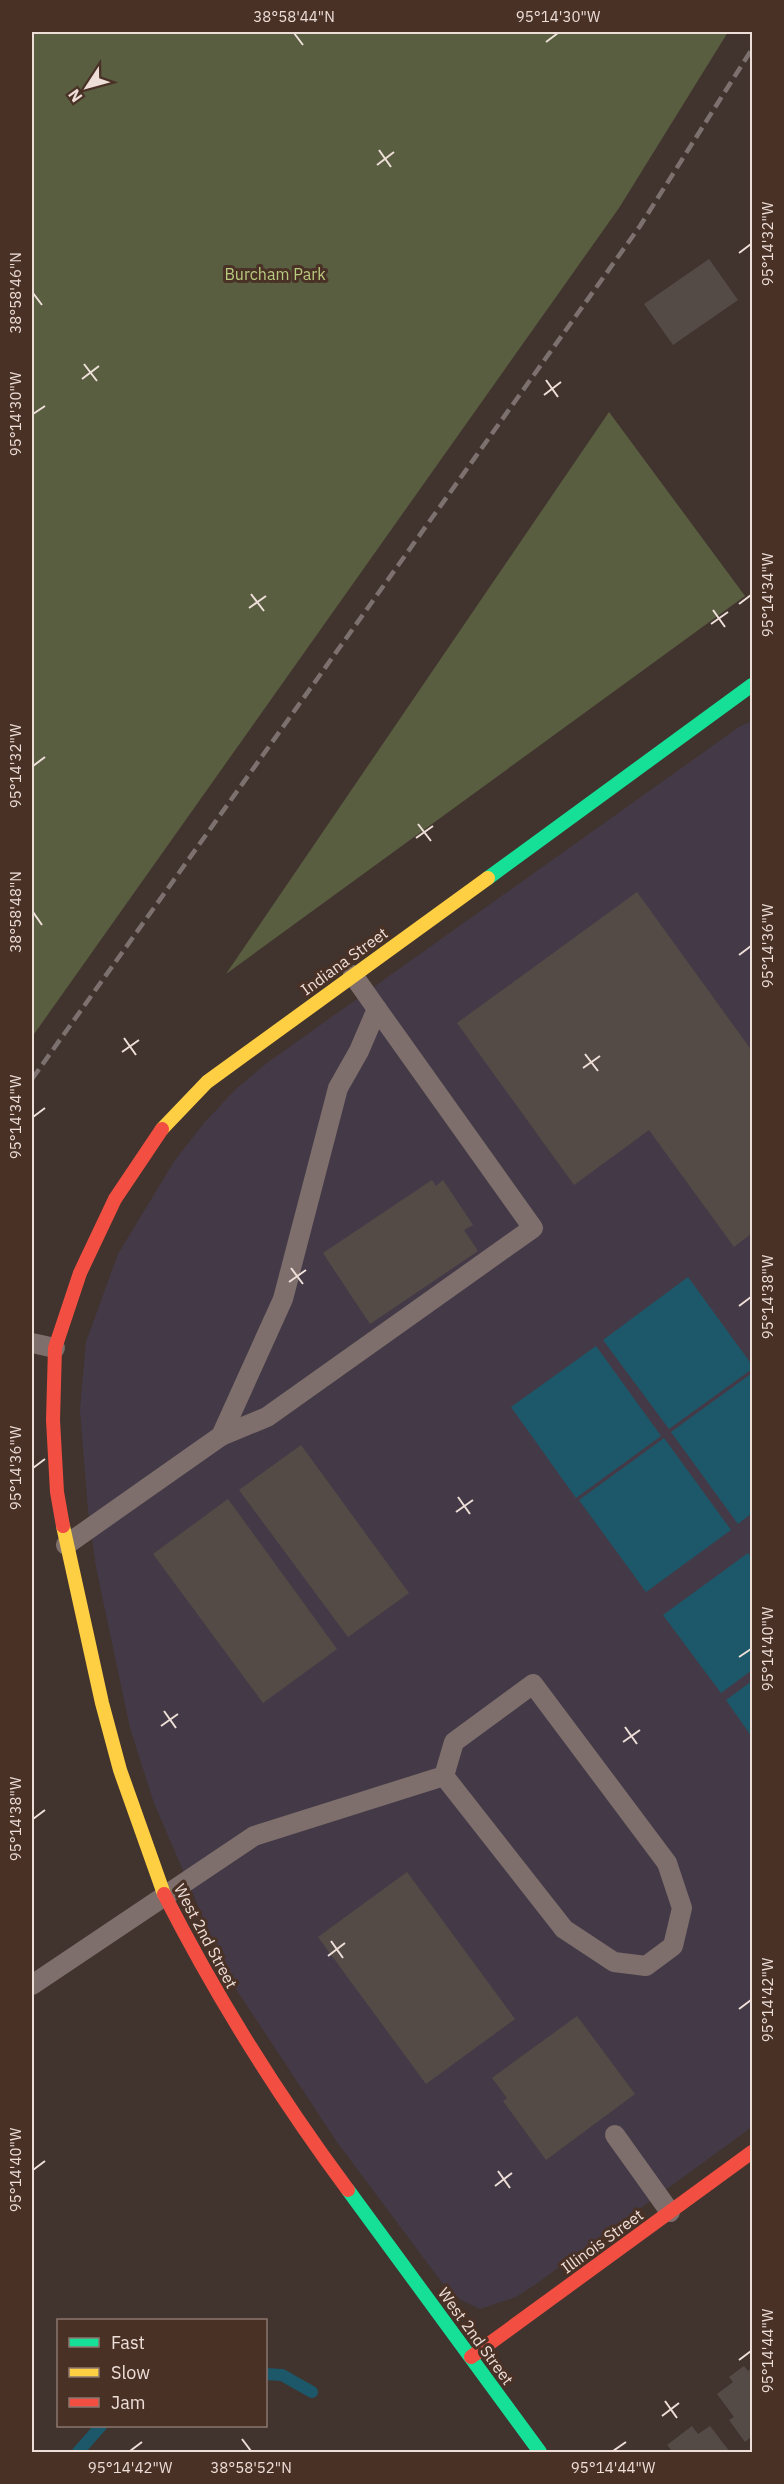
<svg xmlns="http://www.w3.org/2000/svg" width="784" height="2484" viewBox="0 0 784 2484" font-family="'IBM Plex Sans',sans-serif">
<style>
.industrial{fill:#443a47}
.green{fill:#595e41}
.water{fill:#1c5869}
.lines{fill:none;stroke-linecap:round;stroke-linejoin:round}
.stream{stroke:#1c5869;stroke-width:12}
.building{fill:#554b46}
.lane{stroke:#7e6f6c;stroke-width:20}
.fast{stroke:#16e098;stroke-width:14}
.slow{stroke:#ffcf43;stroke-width:14}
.jam{stroke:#f24e42;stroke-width:14}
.rail{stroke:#7d716f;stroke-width:4.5;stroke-dasharray:12 6;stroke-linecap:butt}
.ticks{fill:none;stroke:#eeded8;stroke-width:2}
.labels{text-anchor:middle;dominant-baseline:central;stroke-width:6;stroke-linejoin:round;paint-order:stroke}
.park-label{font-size:16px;fill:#b8ca7e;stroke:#493126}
.street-label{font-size:16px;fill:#eeded8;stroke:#493126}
.neatline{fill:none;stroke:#eeded8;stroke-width:2}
.ticks-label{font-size:15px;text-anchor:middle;fill:#eeded8}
</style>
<rect width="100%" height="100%" fill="#41342e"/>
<polygon class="industrial" points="752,721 752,2127 536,2284 516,2297 480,2309 461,2300 443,2284 337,2142 230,1980 154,1803 130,1728 96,1567 88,1510 80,1410 86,1342 118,1254 175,1160 204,1123 237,1088 267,1063 739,727"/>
<g class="green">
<polygon points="32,32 728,32 619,208 32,1037"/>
<polygon points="609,412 745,596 226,974"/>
</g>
<g class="water">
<polygon points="688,1277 752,1365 752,1369 669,1429 603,1340"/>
<polygon points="596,1346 661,1436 576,1498 511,1407"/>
<polygon points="752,1373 752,1513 738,1524 671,1432"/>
<polygon points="664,1438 731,1530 646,1592 579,1500"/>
<polygon points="748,1553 752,1559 752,1670 721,1693 663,1615"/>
<polygon points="752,1681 752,1737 726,1700"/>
</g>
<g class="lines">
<g class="stream">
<polyline points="266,2374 282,2375 312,2392"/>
<polyline points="78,2452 101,2426"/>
</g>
</g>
<g class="building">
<polygon points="709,259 738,300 673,345 644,304"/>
<polygon points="637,892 752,1051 752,1233 734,1247 649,1130 574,1185 457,1023"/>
<polygon points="432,1180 436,1186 443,1180 473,1225 464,1230 478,1251 370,1324 323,1253"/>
<polygon points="301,1445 409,1593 348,1637 239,1490"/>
<polygon points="228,1499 337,1649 263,1703 153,1554"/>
<polygon points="407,1872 515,2019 426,2084 318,1937"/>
<polygon points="577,2016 635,2094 546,2160 503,2101 507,2098 492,2078"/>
<polygon points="744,2366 748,2371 752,2368 752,2436 745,2442 729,2420 734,2417 717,2394 733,2382 729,2377"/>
<polygon points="692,2426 698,2434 710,2426 730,2452 673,2452 667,2445"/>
</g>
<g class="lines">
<g class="lane">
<polyline points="32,1343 55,1348"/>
<polyline points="221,1436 267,1417 533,1228 377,1009"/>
<polyline points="66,1545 221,1436 283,1299 338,1088 359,1051 377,1009 353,975"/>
<polyline points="32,1985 254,1836 444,1776 454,1742 533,1684 667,1863 682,1908 673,1946 646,1966 614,1962 564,1929 444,1776"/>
<polyline points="615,2135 670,2212"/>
</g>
<g class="fast">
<polyline points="488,878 752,685"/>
<polyline points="348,2190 540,2452"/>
</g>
<g class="slow">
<polyline points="162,1129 207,1082 488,878"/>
<polyline points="63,1526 102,1703 120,1770 164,1894"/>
</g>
<g class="jam">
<polyline points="63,1526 57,1492 53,1420 55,1348 80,1273 115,1199 162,1129"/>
<path d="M164,1894c53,104 115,203 184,296"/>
<polyline points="471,2357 752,2152"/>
</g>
<polyline class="rail" points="32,1079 640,226 752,49"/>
</g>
<path class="ticks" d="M294,33l9,12M546,42l12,-9M379,150l12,17M377,165l17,-13M739,253l12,-9M33,293l9,12M84,364l13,17M82,379l17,-13M546,380l12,17M544,395l17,-13M33,414l12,-8M251,594l13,17M739,604l12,-9M249,608l17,-12M713,610l12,17M711,624l17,-12M33,766l12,-9M418,824l13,17M416,838l17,-12M33,912l9,13M739,955l12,-9M124,1038l12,17M122,1052l17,-12M585,1054l13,17M583,1068l17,-12M33,1117l12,-9M291,1268l12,16M289,1282l17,-12M739,1306l12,-9M33,1468l12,-9M458,1497l12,17M456,1512l17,-12M739,1657l12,-8M164,1711l12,17M161,1726l17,-12M625,1727l12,17M623,1742l17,-12M33,1819l12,-9M331,1941l12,17M328,1956l17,-13M739,2009l12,-9M33,2170l12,-9M498,2171l12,17M495,2186l17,-13M739,2360l12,-9M665,2401l12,17M662,2416l17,-13M242,2439l9,12M130,2451l12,-9M613,2451l13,-9"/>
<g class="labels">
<g class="park-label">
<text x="275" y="274">Burcham Park</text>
</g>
<g class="street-label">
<text transform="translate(344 961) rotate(-36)">Indiana Street</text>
<text transform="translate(206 1936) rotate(62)">West 2nd Street</text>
<text transform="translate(602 2241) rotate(-36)">Illinois Street</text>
<text transform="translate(476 2336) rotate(54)">West 2nd Street</text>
</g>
</g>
<rect width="784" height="2484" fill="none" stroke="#493126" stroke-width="66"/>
<rect x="57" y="2319" width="210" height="108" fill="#493126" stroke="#8b766d" stroke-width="1.5"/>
<rect x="69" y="2338" width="30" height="9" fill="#16e098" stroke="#8b766d" stroke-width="1.5"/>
<text x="111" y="2349" font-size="18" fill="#eeded8">Fast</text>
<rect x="69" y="2368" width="30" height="9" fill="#ffcf43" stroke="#8b766d" stroke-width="1.5"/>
<text x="111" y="2379" font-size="18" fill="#eeded8">Slow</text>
<rect x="69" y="2398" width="30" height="9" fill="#f24e42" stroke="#8b766d" stroke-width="1.5"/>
<text x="111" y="2409" font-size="18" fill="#eeded8">Jam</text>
<g transform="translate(87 87) rotate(234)" stroke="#493126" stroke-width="4.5" paint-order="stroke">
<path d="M0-4.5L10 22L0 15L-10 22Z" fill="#eeded8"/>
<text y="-9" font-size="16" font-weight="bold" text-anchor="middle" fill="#eeded8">N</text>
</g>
<rect x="33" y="33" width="718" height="2418" class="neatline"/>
<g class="ticks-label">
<text x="294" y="22">38°58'44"N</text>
<text x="558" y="22">95°14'30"W</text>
<text transform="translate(768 244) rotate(-90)" y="5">95°14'32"W</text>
<text transform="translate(16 293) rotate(-90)" y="5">38°58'46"N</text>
<text transform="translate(16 414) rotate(-90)" y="5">95°14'30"W</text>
<text transform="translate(768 595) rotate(-90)" y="5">95°14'34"W</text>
<text transform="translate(16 766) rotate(-90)" y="5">95°14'32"W</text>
<text transform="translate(16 912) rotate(-90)" y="5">38°58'48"N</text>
<text transform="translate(768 946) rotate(-90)" y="5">95°14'36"W</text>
<text transform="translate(16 1117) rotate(-90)" y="5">95°14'34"W</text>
<text transform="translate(768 1297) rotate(-90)" y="5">95°14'38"W</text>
<text transform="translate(16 1468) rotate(-90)" y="5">95°14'36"W</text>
<text transform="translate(768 1649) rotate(-90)" y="5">95°14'40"W</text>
<text transform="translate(16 1819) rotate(-90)" y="5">95°14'38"W</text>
<text transform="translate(768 2000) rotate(-90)" y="5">95°14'42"W</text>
<text transform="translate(16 2170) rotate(-90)" y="5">95°14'40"W</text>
<text transform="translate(768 2351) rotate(-90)" y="5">95°14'44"W</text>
<text x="130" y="2473">95°14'42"W</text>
<text x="251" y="2473">38°58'52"N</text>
<text x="613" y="2473">95°14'44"W</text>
</g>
</svg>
